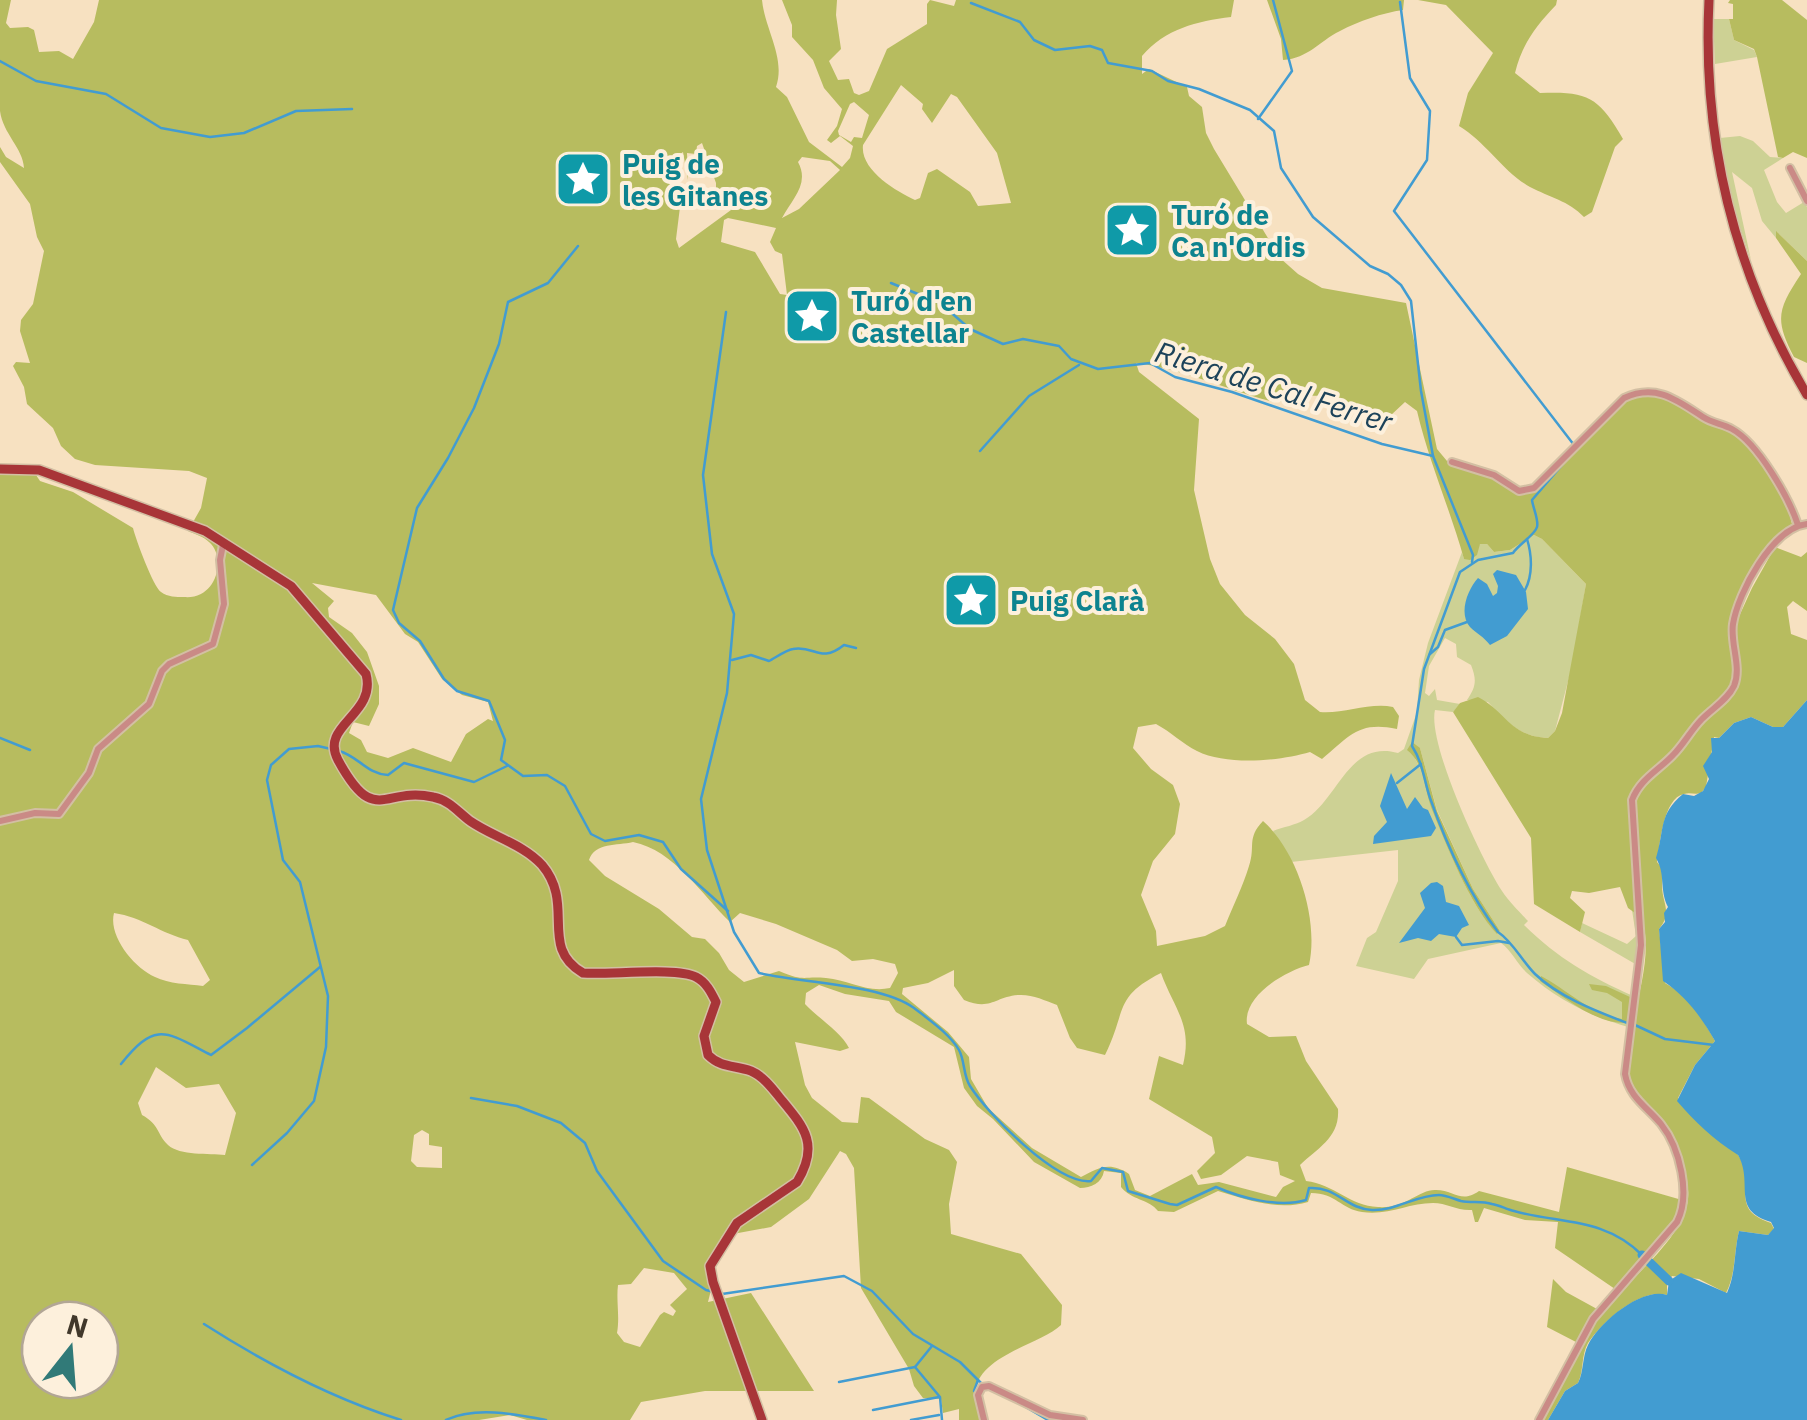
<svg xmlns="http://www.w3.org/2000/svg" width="1807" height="1420" viewBox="0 0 1807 1420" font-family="'IBM Plex Sans',sans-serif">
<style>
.green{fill:#cdd194;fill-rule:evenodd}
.forest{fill:#b7bc5f;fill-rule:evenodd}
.water{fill:#429cd1}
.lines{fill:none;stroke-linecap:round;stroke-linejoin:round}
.stream{stroke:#429cd1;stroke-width:2.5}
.river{stroke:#429cd1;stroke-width:9}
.minor-casing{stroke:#d3bfa3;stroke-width:10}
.major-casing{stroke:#d3bfa3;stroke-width:12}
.minor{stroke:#ca8a86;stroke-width:6}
.major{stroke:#a83538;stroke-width:9}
.labels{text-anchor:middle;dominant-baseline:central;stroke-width:8;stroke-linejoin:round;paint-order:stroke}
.culture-label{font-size:28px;font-weight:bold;fill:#0d838f;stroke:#fdf0dc;text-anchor:start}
.water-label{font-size:30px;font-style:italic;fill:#1d435a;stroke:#fdf0dc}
</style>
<rect width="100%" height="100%" fill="#f7e1c1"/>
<g class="green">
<polygon points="1713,19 1729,19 1734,40 1754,50 1757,57 1715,64"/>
<polygon points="1740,136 1753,141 1770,157 1783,158 1764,170 1777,202 1786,213 1804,202 1807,207 1807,261 1777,232 1776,238 1762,221 1752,188 1732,172 1751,260 1732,204 1720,138"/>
<path d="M1534,535l8,4 44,45 -14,82 -17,65 -7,7c-28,-1 -42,-16 -60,-36l-21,-2c9,-13 10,-20 4,-35l-14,-8 -1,-13 -11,-6 -16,28 -4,27 4,3 6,-7 2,11 23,4 -7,8 -18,-2c-8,33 47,151 67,181 7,11 17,20 26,30l-4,4c35,34 65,51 109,71l-5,31c-38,-11 -70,-27 -101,-54 -10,-9 -15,-22 -26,-30l-73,16 -14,20 -58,-13 11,-28 9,-6 22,-51v-31l-107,12 -18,-31c10,-4 23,-6 31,-11 34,-19 44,-81 94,-67l6,-4 13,-37 2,-32 9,-37 34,-91 2,7 16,-15h7l7,8 16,-2zM1420,748l17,62 36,79 27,42 -2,3c-26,-24 -50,-85 -63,-119 -9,-22 -10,-46 -26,-65z"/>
<polygon points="1632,910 1636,913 1639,929 1637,965 1580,932 1582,923 1627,944 1636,936"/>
</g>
<g class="forest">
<path d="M0,0h11l-5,23 4,5 18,-1 6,3 5,22 20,-1 14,8 21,-37 5,-22h663c3,30 24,58 14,87l11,10 22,45 33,25 8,-9 3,-12 -13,-10 -9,7 -4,-3 10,-14 5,-17 -18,-21 -11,-28 -21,-23v-12l-10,-25h55l-1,15 5,34 -12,12 9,19 11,-1 5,14 5,2 10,-4 18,-42 40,-25v-20l3,-4 24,6 2,-6h278l-3,17c-34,4 -66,12 -89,39v18l7,-5 38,18 2,9 13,11 4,26 8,16 66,109 18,16 24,14 84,15 31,146 10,12 54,18 23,12 14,-1 19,-25 67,-65 24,-5h13l74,36 30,29 23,31 -2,9 6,24c-23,14 -53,62 -57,87 -3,21 0,45 0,66l4,8 -3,-62 16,-35 23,-41 26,10 6,-5v59l-14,-10 -6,6 4,27 16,6v60l-24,27h-10l-22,-10 -17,6 -15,15 -5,-1 -8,50 -5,6c-6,2 -11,-1 -17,1 -21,4 -24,51 -27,68l5,6c1,6 0,11 0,17 0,19 11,27 -3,44l6,54c24,13 37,35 50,58l-20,24 -17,33c12,25 48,35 62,60 16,28 -12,51 31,65l3,6 -6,6 -29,-4c-5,20 -3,43 -13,62l-27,-14 -27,-3 -5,8v11c-28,-7 -64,27 -79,48 -7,12 -4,28 -10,40l-13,8 -17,29h-5c16,-34 33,-71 54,-102 24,-34 96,-83 91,-128 -3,-19 -10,-49 -21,-65 -12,-17 -33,-27 -37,-48 -8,-52 27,-108 12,-159l-14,-10 -8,-21 -31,6 -17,-2 -2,7 15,14 -5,20 -46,-28 -3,-66 -78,-126 7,-9 18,-6c29,15 31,39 70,41l7,-7 7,-18 24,-129 -44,-45 -8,-4 -24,15 -16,2 -7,-8h-7l-3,11 -7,5 -6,-1c-14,-50 -35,-97 -47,-148l-12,-9 -15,14 -19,4c-26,-17 -39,-28 -71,-23 -10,1 -20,7 -30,4 -45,-12 -88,-32 -134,-38l3,9 60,47 -5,71 16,69 10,25 25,31 30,24 19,25 11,36 15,12c24,2 50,-10 73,-5l6,9 -2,13c-39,-8 -47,7 -75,30l-12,-7c-30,9 -83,14 -113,-1 -14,-7 -26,-19 -41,-27l-18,3 -5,21 18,21 22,16 7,19 -5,30 -22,27 -12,34 15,36 1,15 48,-10 20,-10c8,-20 18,-40 24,-60 7,-20 -3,-27 14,-45 35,31 56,99 46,144 -24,6 -66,31 -62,59l22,13 27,-1 10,25 32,48c2,28 -20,39 -38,56l6,16c28,3 44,25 72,26 28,2 41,-18 58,-17 18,0 25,14 43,1l80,21 8,-45 115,33 -10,26 -57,63 -60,-41 3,-26 -33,-2 -41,-12 -6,14h-3l-3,-12c-15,1 -25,-7 -39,-7 -25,0 -45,13 -71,9 -21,-3 -26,-19 -51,-19l-3,9c-29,9 -61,-2 -90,-11l-44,21 -16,-1c-9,-12 -27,-11 -37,-24v-14l-17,-2c-2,12 -13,17 -24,17l-46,-26 -41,-43 -16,-13 -13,-18 -10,-41 -58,-35 -7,-11 -44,-7 -26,-9 -13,8 -1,11c13,14 36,28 44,44l-9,3 -45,-9 10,43 7,13 30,24 16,1 3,-26 8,1 56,41 24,11 8,12 -8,42 2,30 70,20 41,51 -1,20c-21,20 -87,31 -86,71 0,8 5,17 7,24h-23v-11l-16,4 -2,-14 -18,-1 -9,-12 -5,-17 -48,-81 -7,-120 -8,-14 -6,-3 -31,48 -38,28 -49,9 -15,32 5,18 -4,16 43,-9 63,98h-109l-64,11 -11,18h-103l-17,-5 -31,5h-479v-946l12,-3 24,4 4,6 33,11 60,36c3,12 20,58 28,64 7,5 15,5 23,5 33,3 43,-40 25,-55 -5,-5 -14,-8 -21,-11l13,-23 6,-30 -18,-7 -94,-6 -20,-6 -14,-13 -8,-18 -26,-24 -3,-17 -11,-21 3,-4 14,1 -10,-32 1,-11 12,-16 11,-53 -7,-14 -7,-33 -30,-42v-15l6,10 18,11c-1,-20 -21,-34 -24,-57 0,-35 0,-75 0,-111zM901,85l22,19 -1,5 10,14 19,-29 6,3 40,56 14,50 -33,3 -8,-14 -33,-23 -9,4 -8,25 -5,2c-19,-9 -55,-30 -52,-55zM854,102l15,13 -7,23 -8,-1 -3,5 -12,-7 -1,-4 12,-27zM702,143l14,40v10l15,17 -52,38 -3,-9 5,-40 -4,-1 -11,-38 8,-1 5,21 -1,-24 5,-4 5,28 -1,-27 9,1 1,-8zM802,157l28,4 10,9 -41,39 -17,9c10,-19 28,-34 16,-56zM728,218l48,10 -6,14 5,9 7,3 5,41 -7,-1 -25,-42 -34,-10 3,-22zM312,583l64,12 29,39 13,8 24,37 20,16 26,7 5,19 -5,-2 -22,15 -15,28 -38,-14 -25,10 -21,-6 -6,-12 -12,-7 4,-11 16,4 10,-22v-18l-12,-34 -15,-19 -23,-16 -1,-9 6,-7zM633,842c41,8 69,53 97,80l10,-9 36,11 61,26 15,11 21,-2 22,5 3,9 -8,15c-23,5 -41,-8 -64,-10 -24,-2 -21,4 -47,-7l-35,11 -15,-12 -10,-17 -14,-14 -13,-2 -33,-28 -54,-33 -16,-16c6,-18 28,-14 44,-18zM114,913c28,4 48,21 74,27l22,40 -7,6c-15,-2 -34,-2 -48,-9 -21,-9 -47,-41 -41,-64zM954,970v16l10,14c27,11 30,-3 54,-5 14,-1 26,5 39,10l13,33 7,10 28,7c22,-44 8,-58 56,-82 13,36 32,51 22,92l-24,-9 -10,43 63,38 3,16 -18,18 4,8 20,-4 26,-19 31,6 2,13 15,6 -12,6 -7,10 -57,-15 -21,3 -6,-11 -42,22 -15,-6 -6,-16c-20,-13 -30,-6 -48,3l-49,-29 -44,-40 -17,-29 -2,-22 -21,-25 -46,-38 1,-6 25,-5zM156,1067l30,21 33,-4 17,29 -11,42c-16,-2 -45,1 -57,-10 -12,-12 -8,-20 -26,-30l-4,-12zM422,1130l7,4v11l13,2v21l-25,-1 -6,-6 3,-26zM644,1268l30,5 13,16 -17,16 6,6 -3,5 -9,-4 -4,3 -20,32 -16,-5 -7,-9c3,-16 -1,-32 1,-48l13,-1zM40,1320h60v60h-60z"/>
<path d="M1267,0h137l-1,10c-21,3 -44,11 -63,21 -22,11 -31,27 -57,29l-2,-21z"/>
<path d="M1418,0h139l-1,5c-20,21 -34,39 -41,68l25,20c48,-2 59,4 83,46l-8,8 -23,65 -8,5c-15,-16 -35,-20 -54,-30 -28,-16 -44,-45 -71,-61l9,-33 25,-40 -47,-48z"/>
<polygon points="1730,0 1782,0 1807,20 1807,158 1793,152 1783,158 1778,157 1757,57 1754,49 1734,40 1729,19 1733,19 1733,4 1728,3"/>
<path d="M1776,231l31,30v102l-13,-6c-20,-38 -16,-48 7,-83l-25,-36z"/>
<path d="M1412,742l8,6 17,63 36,78 27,42 -3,3c-27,-28 -51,-90 -66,-127 -7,-20 -7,-44 -24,-57z"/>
<path d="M1541,976c28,15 49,38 81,43v-17l-15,-9 -15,-3 -3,-6 17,2 24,11 -2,26c-31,2 -63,-25 -88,-42z"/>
<polygon points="1553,1279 1566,1292 1597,1309 1576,1342 1547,1327"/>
</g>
<g class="water">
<path d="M1497,570l19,5 10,17 2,17 -21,27 -17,9c-6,-8 -14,-12 -20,-18 -12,-14 -2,-38 8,-49l9,6 6,12 4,-3 1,-7 -5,-12z"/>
<path d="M1807,700v720h-259l17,-29 13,-8c6,-12 4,-26 10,-38 11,-22 53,-58 79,-50l2,-14 12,-8 46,20c9,-20 7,-42 12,-62l29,4 6,-7 -3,-6c-41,-12 -17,-39 -33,-67 -25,-16 -42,-32 -61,-54l18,-36 20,-24c-14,-24 -28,-44 -52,-60l-4,-52 6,-7 -1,-9 4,-6c-9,-18 -2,-32 -12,-49 9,-29 2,-43 27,-64l11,2 9,-5 6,-12 -6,-13 9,-14 -1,-14h8l15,-15 17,-6 22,10h10z"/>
<polygon points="1391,773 1407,809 1415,797 1423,808 1428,810 1436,828 1431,836 1373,844 1374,836 1387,822 1380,806"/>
<polygon points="1437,882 1443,886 1446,902 1459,906 1469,925 1462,928 1456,937 1439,934 1431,941 1418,938 1399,943 1425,908 1420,893 1431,883"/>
</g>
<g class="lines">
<g class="stream">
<polyline points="1400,2 1410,78 1430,111 1427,160 1394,211 1574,445"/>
<polyline points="971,3 1020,22 1034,40 1055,50 1090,46 1102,50 1108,63 1152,71 1168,81 1199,89 1250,110 1274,131 1281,168 1313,217 1370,266 1388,274 1401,285 1411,301 1421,391 1433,456"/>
<polyline points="0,61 36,81 106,94 161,128 210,137 244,133 296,111 352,109"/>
<polyline points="1258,119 1292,71 1273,0"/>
<polyline points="578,246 548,283 508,302 499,344 474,408 448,458 417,508 393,610 399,623 420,641 444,679 457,691 489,701 505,740 501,760 523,776 547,775 565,786 591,834 605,841 639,835 663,842 681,869 728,911"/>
<polyline points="891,283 940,303 970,329 1003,344 1023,339 1059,346 1071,359 1098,369 1150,363 1175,377 1232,392 1382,444 1433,456 1473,555 1472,562"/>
<path d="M726,312l-23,163 9,79 22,60 -7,79 -26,106 6,51 27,82 25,41c43,10 122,11 155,35 14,11 36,26 45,42 6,11 4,25 11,36 17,27 87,99 121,95l11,-13 21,4 5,19 42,13 7,1 39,-18c25,11 63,21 90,13l3,-12c28,-2 37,21 63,22 24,1 44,-15 67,-15 7,0 15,4 22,6 10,2 21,0 31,3 7,1 14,5 22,7 46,13 90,6 128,44"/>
<polyline points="980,451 1029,396 1079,365"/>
<path d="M1568,458l-36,42c1,8 7,20 5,27 -2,8 -18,17 -24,26l-35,7 -18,12 -36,97 -12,77c11,17 12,34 18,52 16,45 39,96 68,134 15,10 24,29 37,42 24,23 61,37 92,49"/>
<path d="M1525,590c8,-15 7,-35 2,-51"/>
<polyline points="1430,654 1438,647 1445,630 1467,622"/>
<path d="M732,660l19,-5 18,6c6,-3 17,-11 24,-12 22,-4 27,15 51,-4l12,3"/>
<polyline points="0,738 30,750"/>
<path d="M339,751c19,5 28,23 49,24l16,-12 70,19 33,-16"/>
<polyline points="1397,783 1421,764"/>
<polyline points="1456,937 1462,945 1498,941 1509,943"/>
<polyline points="1635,1025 1665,1039 1714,1045"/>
<path d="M121,1064c35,-44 45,-32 90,-9l36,-27 73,-61"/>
<polyline points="471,1098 517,1106 561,1123 585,1143 597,1171 663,1261 706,1290 714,1292"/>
<polyline points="252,1165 287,1133 314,1101 326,1047 328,996 300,882 283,860 267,780 271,765 289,749 318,746 331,749"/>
<polyline points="722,1294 844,1276 872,1291 913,1334 960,1362 981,1383"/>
<path d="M204,1324c61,39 127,74 197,96"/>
<polyline points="932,1346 915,1367 940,1397 942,1420"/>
<polyline points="839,1382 915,1367"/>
<polyline points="974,1391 978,1380"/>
<polyline points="1024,1406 1048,1420"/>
<polyline points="873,1410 939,1397"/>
<path d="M446,1420c29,-14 69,-6 100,0"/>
<polyline points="911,1420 939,1415"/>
</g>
<polyline class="river" points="1642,1255 1669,1281"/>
<g class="minor-casing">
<g id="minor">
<polyline points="1790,168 1807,201"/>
<path d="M1452,462l42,13 25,16 15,-3 90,-90c32,-15 53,2 79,19 9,6 20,7 29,12 26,14 57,69 66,96"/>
<polyline points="0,821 35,813 59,814 89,773 98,749 149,704 162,671 169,664 213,644 224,604 220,560 223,545"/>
<polyline points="984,1420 978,1395 982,1387 989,1386 1050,1415 1083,1420"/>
<path d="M1539,1420l54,-101 84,-97c14,-27 3,-74 -16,-98 -14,-17 -32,-27 -36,-50l16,-129 -9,-145c8,-21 27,-30 41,-45 11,-11 18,-25 29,-36 11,-11 26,-20 32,-33 8,-19 -4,-42 -1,-62 5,-31 39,-96 74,-100"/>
</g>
</g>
<g class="major-casing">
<g id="major">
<path d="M1709,0c-7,141 26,274 98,395"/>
<path d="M0,469l39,1 166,61 86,55 75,88c11,41 -47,51 -28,86 37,68 45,26 95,37 16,3 25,15 37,24 23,16 53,23 72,44 34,40 -4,82 41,108 26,2 94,-6 113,4 10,5 15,15 20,25l-12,34 4,19c13,13 26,10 43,16 12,5 21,17 29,27 24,29 40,46 17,84l-60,41 -27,43 3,16 49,138"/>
</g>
</g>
<use href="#minor" class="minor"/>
<use href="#major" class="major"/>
</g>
<defs>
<g id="sight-square" transform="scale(2.875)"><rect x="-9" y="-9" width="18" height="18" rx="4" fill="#0f9aa8" stroke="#fdf0dc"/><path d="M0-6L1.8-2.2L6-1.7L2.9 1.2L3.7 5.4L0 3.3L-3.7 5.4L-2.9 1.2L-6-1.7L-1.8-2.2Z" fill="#fff"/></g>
</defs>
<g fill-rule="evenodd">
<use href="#sight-square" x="583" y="179"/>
<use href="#sight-square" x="1132" y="230"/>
<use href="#sight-square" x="812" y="316"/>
<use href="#sight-square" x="971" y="600"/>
</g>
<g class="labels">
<g class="culture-label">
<text x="622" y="163">Puig de<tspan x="622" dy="32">les Gitanes</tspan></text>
<text x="1171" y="214">Turó de<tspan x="1171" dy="32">Ca n'Ordis</tspan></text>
<text x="851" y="300">Turó d'en<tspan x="851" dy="32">Castellar</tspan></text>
<text x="1010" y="600">Puig Clarà</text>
</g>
<g class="water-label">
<text transform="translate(1274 386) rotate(17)">Riera de Cal Ferrer</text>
</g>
</g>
<g transform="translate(70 1350) rotate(17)"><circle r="48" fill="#fdf0dc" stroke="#b2a695" stroke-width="2.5"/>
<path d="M0-8L18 38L0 25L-18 38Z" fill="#317a78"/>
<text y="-15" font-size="28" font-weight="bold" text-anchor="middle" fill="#41382b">N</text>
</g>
</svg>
